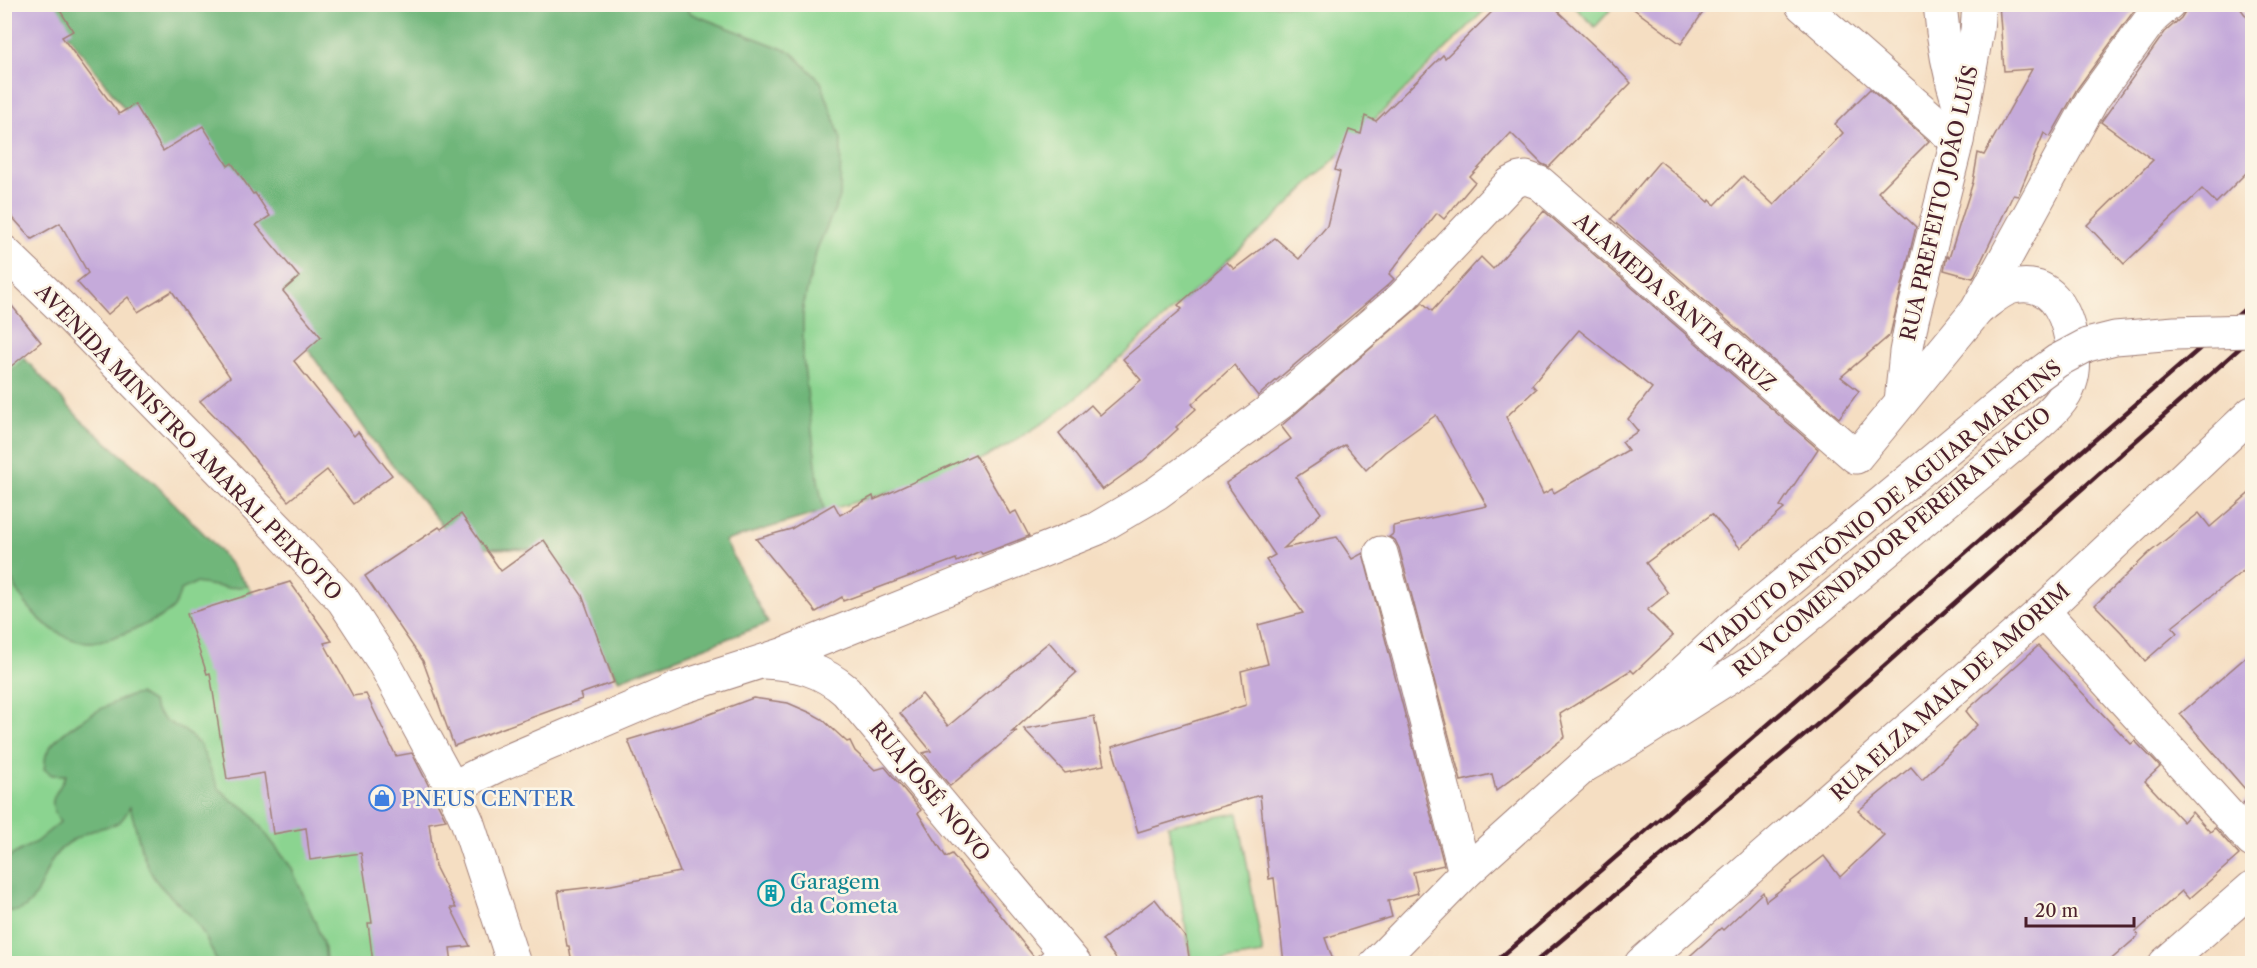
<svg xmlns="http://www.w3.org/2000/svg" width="2257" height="968" viewBox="0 0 2257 968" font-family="'Libre Caslon Text',serif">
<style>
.green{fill:#8bd490;stroke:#6a7a5e;stroke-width:1.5}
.forest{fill:#70b67a;stroke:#5d6a52;stroke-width:1.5}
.building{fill:#c5aada;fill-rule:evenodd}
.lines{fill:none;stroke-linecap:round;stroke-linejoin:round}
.lane-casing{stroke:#a07e76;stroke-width:22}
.street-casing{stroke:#a07e76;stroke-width:35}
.secondary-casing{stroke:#a07e76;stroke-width:35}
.lane{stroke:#fff;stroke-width:20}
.street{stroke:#fff;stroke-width:33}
.secondary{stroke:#fff;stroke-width:33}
.rail{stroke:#4a1f2b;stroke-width:4.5}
.street-bridge-casing{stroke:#a07e76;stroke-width:35;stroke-linecap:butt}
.street-bridge{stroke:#fff;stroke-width:33}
.labels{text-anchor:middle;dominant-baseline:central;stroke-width:5;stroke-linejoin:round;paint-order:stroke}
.street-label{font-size:21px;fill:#4a1f2b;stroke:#fcf5e5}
.shop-label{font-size:21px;fill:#366cbe;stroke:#fcf5e5;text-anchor:start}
.culture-label{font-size:21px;fill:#0d838f;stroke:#fcf5e5;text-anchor:start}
</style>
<rect width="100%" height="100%" fill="#fcf5e5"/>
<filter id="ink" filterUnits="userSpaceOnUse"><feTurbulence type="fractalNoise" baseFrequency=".0167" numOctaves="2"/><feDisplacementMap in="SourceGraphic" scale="12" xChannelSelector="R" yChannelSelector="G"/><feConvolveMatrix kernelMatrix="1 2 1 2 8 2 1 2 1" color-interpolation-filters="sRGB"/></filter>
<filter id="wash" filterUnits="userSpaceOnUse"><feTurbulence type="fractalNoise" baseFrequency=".008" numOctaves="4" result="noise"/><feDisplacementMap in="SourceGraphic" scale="24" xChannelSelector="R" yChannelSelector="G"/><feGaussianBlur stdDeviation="1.35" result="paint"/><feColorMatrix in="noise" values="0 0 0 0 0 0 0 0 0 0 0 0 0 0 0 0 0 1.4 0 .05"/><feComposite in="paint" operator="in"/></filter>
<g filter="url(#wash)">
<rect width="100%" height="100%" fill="#f5dec2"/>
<g class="green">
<polygon points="42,5 1490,5 1282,211 1076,398 1051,418 1019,438 988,456 949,474 725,541 768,623 619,680 538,550 493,549 451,536 378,447 307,348 59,23"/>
<polygon points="1573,5 1615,5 1595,27"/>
<polygon points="4,337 81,420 155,484 213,543 248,586 279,630 372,880 385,963 5,963"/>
<polygon points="1238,813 1263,954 1206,963 1192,963 1168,825"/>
</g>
<g class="forest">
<polygon points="42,5 682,5 692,14 791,52 821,82 841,139 840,197 817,249 803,307 803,358 818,480 824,511 725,541 768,623 619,680 538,550 469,547 451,536 378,447 307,348 59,23"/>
<path d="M25,359l56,61 74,64 58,59 35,43 -20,2 -33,-5 -14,7c-2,5 -4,12 -7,17 -7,9 -26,16 -36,21 -15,6 -33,14 -49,14 -40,0 -81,-50 -84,-87v-179z"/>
<path d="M139,694l13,8 4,9 10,10 19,10 15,14 18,42 13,13 16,9 44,58 23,52 11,30 1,14h-109c-7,-19 -18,-40 -34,-55 -10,-10 -21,-18 -29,-30 -13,-21 -17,-48 -24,-71 -3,5 -6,12 -11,15 -7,5 -15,5 -22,7 -15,5 -34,15 -43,28 -13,19 -18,62 -49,53v-51l31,-17 24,-20c-15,-24 -4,-25 6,-47h-14l-8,-6c1,-4 1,-10 2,-14 8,-23 70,-58 93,-61z"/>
</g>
<g id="blocks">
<g class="building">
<polygon points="4,4 56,4 73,31 62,37 119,114 135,104 163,151 203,126 228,166 232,163 253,194 255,193 270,216 256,225 299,277 283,291 321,337 294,361 354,436 358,432 392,475 353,504 327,470 288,501 244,446 200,401 230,377 172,291 138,312 128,297 107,315 77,282 88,273 60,223 32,239 4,208"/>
<polygon points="1500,4 1550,4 1604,55 1631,83 1549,167 1542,164 1511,133 1470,177 1475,182 1444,219 1437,213 1389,274 1394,279 1389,284 1258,396 1234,365 1192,404 1196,409 1176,427 1178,429 1143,461 1102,490 1059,433 1091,405 1100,415 1141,380 1123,359 1182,309 1178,305 1227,262 1234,269 1275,238 1299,259 1327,226 1340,172 1335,170 1349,130 1361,134 1365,116 1376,121 1443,55 1445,58"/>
<polygon points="1627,4 1709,4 1681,44"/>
<polygon points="1999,4 2139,4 2077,89 2050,137 2044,133 2018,196 2013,195 1973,278 1944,270 1947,256 1949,258 1973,182 1978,153 1984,155 2032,69 2004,71"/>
<polygon points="2186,4 2237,4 2253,25 2253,166 2216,203 2202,189 2124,264 2087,225 2153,160 2101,122 2165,32 2181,18 2186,10"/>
<polygon points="1870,89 1929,141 1878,192 1916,227 1890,335 1841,377 1859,391 1839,418 1611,219 1660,161 1709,202 1710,200 1715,205 1743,176 1774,205 1843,133 1835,124"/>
<path d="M1544,211l274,238 -38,57 4,3 -44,39 -28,-34 -66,49 22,30 -21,17 26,26 -39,37 -3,-3 -71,44 5,23 -69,54 -4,-17 -31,7 -62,-233 -4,-8 -6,-3 4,-3v-8l94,-20 -51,-91 -51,37 -19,18 -21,-25 -49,32 25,36 -37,35 53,-11 15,22 11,-6 81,312 -31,7 5,21 -30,8 4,16 -67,21 9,25h-50l-10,-85 -5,1 -9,-84 -122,37 -26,-85 134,-42 -5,-34 27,-7 -10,-39 45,-12 -37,-53 9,-5 -49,-72 65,-44 -10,-13 142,-123 9,8 49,-54 12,12zM1579,330l73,58 -24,31 10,12 -16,11 6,8 -74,43 -2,-4 -9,5 -37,-77 30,-28 -4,-4z"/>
<polygon points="4,296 41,342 4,372"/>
<polygon points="975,454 1010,514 1016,511 1029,536 982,554 980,551 957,562 956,559 843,601 842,597 816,612 756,539 791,529 834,504 840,515 873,496 874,500"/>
<polygon points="2253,490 2253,563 2172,627 2177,633 2145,661 2122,633 2095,605 2149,553 2199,513 2210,527"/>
<polygon points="461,514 501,571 544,540 582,595 614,682 580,694 582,699 454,746 423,661 365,576 439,527 441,529"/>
<polygon points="290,582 332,641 324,643 353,696 366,694 396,756 412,753 446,820 429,823 435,866 456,908 451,908 470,946 450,948 452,963 373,963 368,923 372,923 361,853 310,860 306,828 273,834 264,773 227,779 210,673 207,674 187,614"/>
<polygon points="1049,642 1076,673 1012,732 1017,731 950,786 923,753 931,751 900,713 922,694 948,726"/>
<polygon points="2038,646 2131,744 2135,741 2160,767 2145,781 2183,822 2192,812 2210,832 2215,828 2239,855 2189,899 2182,891 2136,932 2138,936 2107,963 1682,963 1721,928 1723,930 1763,892 1766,901 1824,856 1840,877 1884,835 1858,811 1911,767 1922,780 1977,725 1966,711"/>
<polygon points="2253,651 2253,814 2243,803 2251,796 2180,714"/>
<polygon points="753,698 788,703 811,713 822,719 847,742 850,741 855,751 875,770 885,767 921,810 918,813 946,857 952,854 1034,957 1032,963 572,963 569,946 567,946 558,891 611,885 680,872 628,740 691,721"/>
<polygon points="1094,716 1104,765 1065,773 1024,729"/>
<polygon points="1155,899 1186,938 1190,963 1119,963 1102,940"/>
</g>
</g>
</g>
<g filter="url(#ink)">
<use href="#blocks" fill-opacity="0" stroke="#a07e76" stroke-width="1.5"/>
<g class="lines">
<g class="lane-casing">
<polyline id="lane" points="1044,964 1063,949"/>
</g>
<g class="street-casing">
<g id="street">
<path d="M1940,4c3,37 9,70 20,104"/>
<polyline points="1802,5 1957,141"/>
<polyline points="1901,402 1906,352 1912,320 1957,141 1977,30 1979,4"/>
<polyline points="1381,553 1414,674 1465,873"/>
<polyline points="2043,611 2252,841"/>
<path d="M764,662c32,1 58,8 82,29l229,273"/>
<path d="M1584,766l43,-24 129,-82 279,-233c13,-12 29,-25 35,-43 5,-14 4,-31 1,-45 -6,-31 -21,-60 -58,-52 -13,3 -24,14 -35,22"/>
<polyline points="452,788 496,766 679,688 782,655 1096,529 1157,493 1280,403 1402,298 1510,184 1520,179 1526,178 1540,183 1856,457 1977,310 2092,100 2151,19 2168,4"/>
<polyline points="1376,964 1465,873 1584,766 1730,629"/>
<polyline points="1641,964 2043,611 2252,413"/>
<polyline points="2165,964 2252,888"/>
</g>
</g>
<g class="secondary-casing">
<polyline id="secondary" points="4,252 62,308 280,531 343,600 383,661 452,788 467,821 514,964"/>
</g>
<use href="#lane" class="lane"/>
<use href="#street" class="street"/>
<use href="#secondary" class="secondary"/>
<g class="rail">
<polyline points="1493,964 2252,303"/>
<polyline points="1533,964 1838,707 2252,337"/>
</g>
<g class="street-bridge-casing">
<polyline id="street-bridge" points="1730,629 2024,385 2057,361 2087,345 2115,338 2175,333 2252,331"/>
</g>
<use href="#street-bridge" class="street-bridge"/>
</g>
</g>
<defs>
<g id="shop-ring" transform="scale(1.35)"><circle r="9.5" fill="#fcf5e5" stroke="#3f7fe0" stroke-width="1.5"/><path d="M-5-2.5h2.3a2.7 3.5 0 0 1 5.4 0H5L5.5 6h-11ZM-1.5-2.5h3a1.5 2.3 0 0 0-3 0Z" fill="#3f7fe0"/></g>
<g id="building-ring" transform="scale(1.35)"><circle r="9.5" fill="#fcf5e5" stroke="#0f9aa8" stroke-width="1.5"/><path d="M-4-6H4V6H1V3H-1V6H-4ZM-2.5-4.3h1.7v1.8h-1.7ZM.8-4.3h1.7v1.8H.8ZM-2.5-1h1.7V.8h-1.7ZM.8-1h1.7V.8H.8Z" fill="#0f9aa8"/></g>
</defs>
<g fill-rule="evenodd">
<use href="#shop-ring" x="382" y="798"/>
<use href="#building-ring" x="771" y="893"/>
</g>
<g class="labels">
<g class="street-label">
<text transform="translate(1939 203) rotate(-77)">RUA PREFEITO JOÃO LUÍS</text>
<text transform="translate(1675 302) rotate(41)">ALAMEDA SANTA CRUZ</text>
<text transform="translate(189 442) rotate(46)">AVENIDA MINISTRO AMARAL PEIXOTO</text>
<text transform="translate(1881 508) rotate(-39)">VIADUTO ANTÔNIO DE AGUIAR MARTINS</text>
<text transform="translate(1892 542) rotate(-40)">RUA COMENDADOR PEREIRA INÁCIO</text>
<text transform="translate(1950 692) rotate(-42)">RUA ELZA MAIA DE AMORIM</text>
<text transform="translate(930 791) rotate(50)">RUA JOSÉ NOVO</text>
</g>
<g class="shop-label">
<text x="401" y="798">PNEUS CENTER</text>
</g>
<g class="culture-label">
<text x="790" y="881">Garagem<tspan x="790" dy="24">da Cometa</tspan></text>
</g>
</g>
<rect width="2257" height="968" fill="none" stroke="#fcf5e5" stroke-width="24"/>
<path d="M2026 917v9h108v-9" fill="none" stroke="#4a1f2b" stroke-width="3"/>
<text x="2035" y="917" font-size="18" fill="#4a1f2b" stroke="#fcf5e5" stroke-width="4.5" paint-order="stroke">20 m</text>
</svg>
